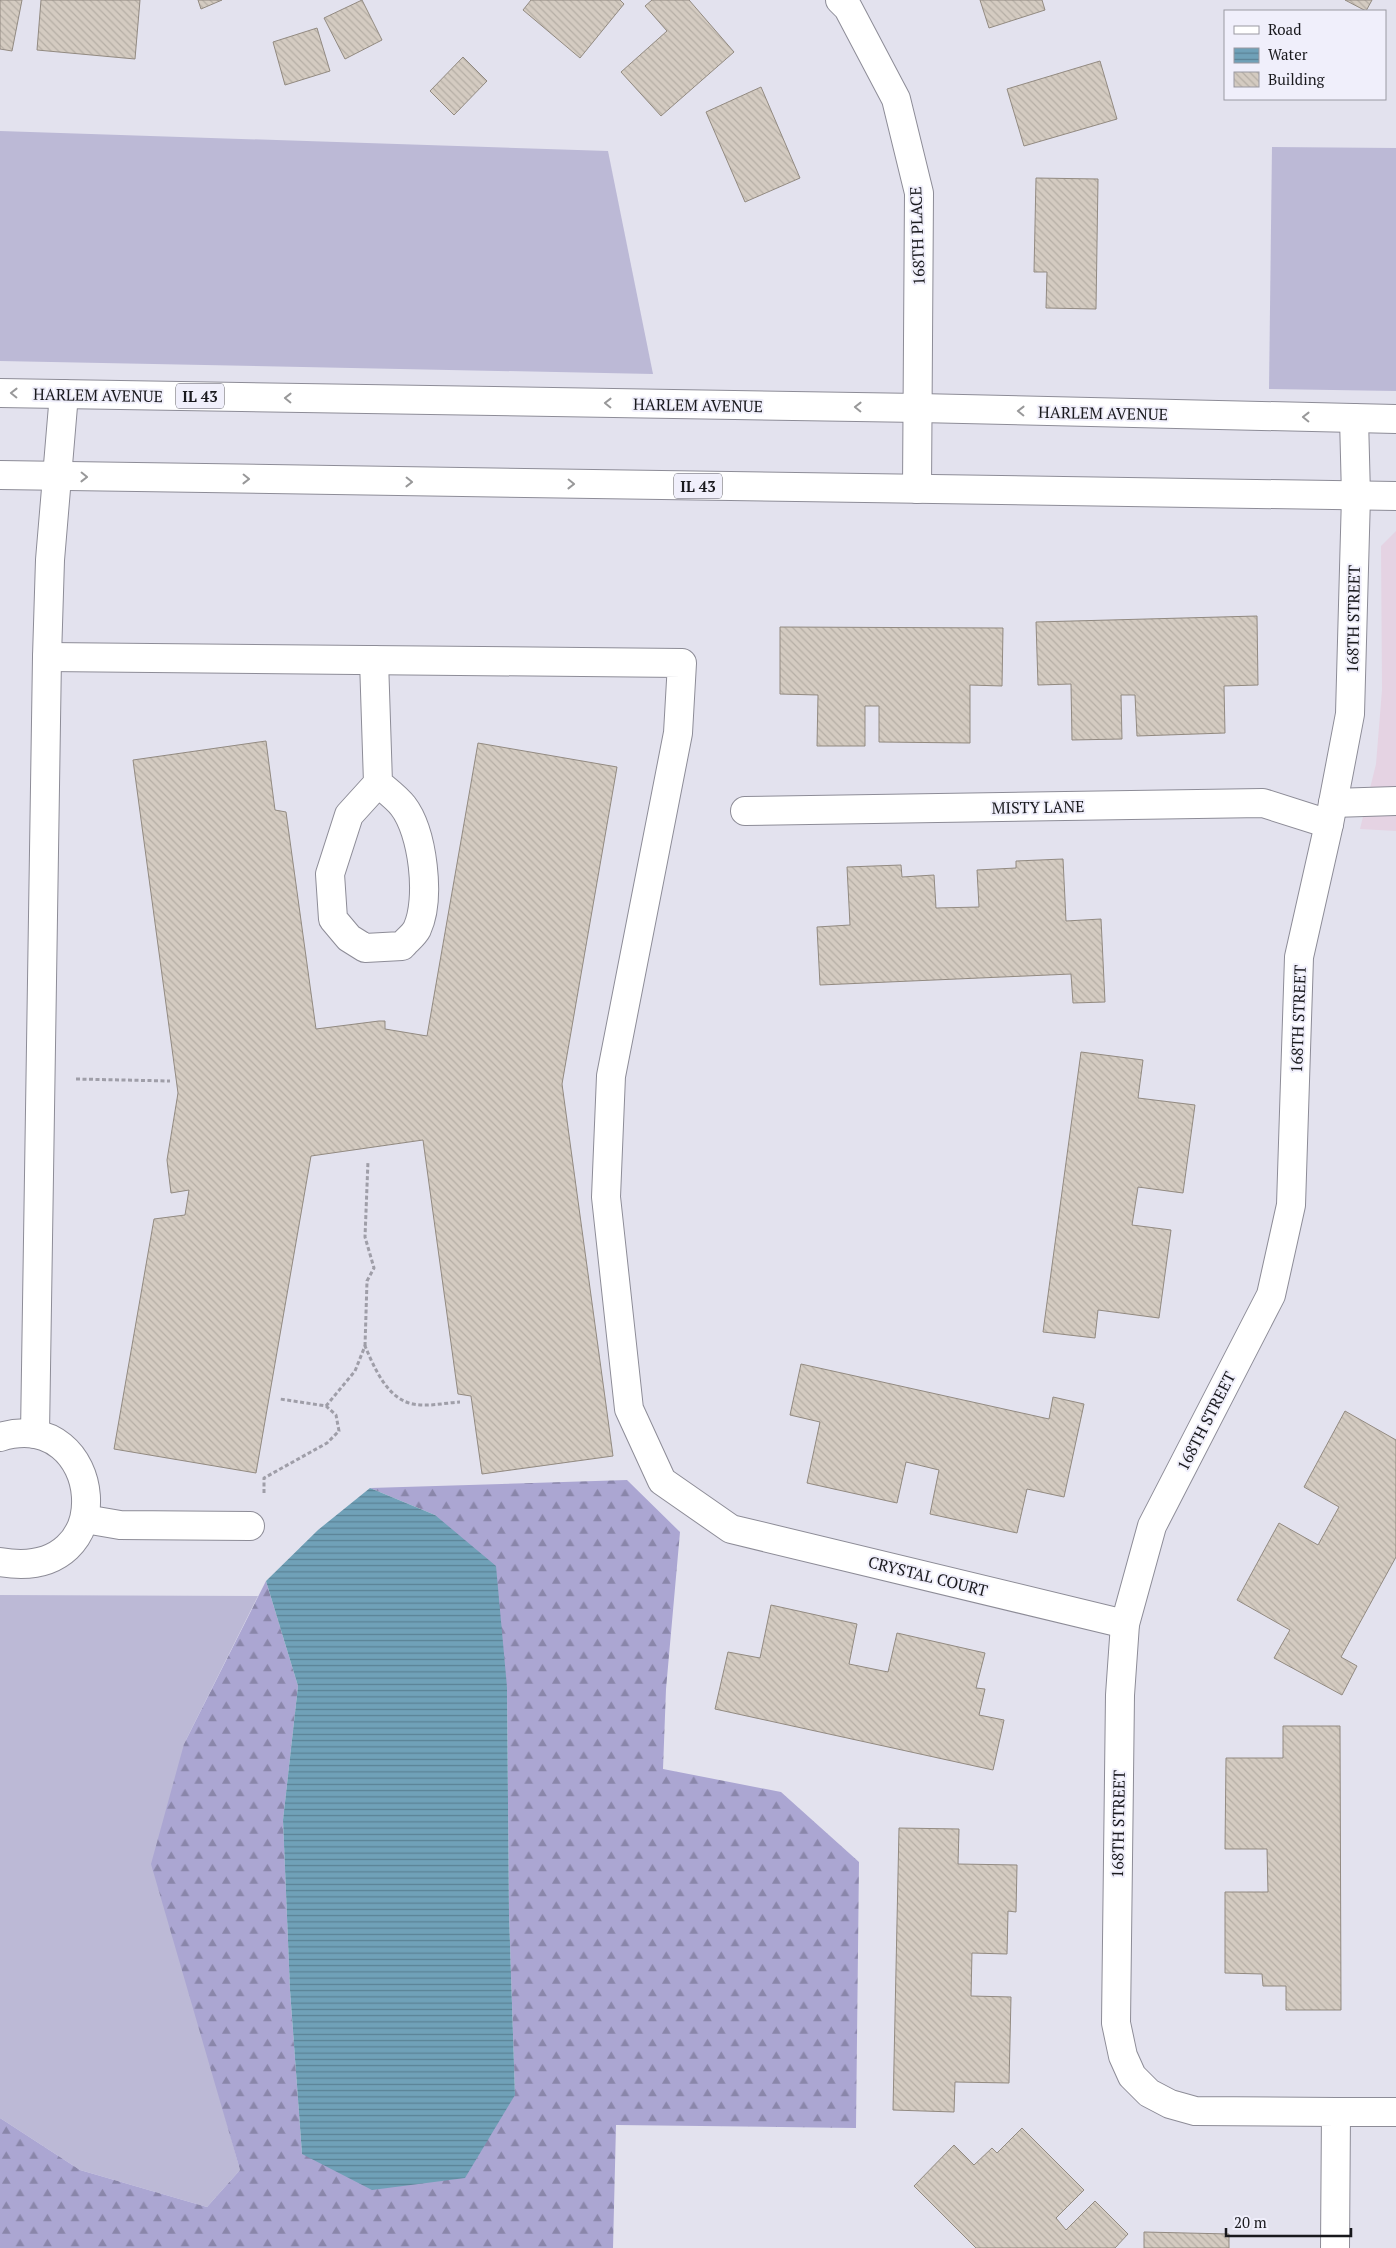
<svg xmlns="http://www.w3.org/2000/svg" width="1396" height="2248" viewBox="0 0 1396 2248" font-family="'PT Serif',serif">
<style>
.commercial{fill:#e5d3e3}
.grass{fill:#bcb9d6}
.forest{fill:url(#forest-firs)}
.water{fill:url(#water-rules)}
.building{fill:url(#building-back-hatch);stroke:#928a81}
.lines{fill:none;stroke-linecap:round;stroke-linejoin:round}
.minor-casing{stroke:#8d8c97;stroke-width:30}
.major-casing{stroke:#8d8c97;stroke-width:30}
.path{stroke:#9f9ea8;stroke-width:3;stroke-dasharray:4 2.5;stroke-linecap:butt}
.minor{stroke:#fff;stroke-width:28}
.major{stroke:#fff;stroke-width:28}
.oneway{stroke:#989899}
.labels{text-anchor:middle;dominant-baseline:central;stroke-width:4;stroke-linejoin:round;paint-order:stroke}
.shield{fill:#f0effb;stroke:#5a5960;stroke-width:1}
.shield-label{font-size:15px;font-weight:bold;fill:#19191d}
.street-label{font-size:16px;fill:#19191d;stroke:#f0effb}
</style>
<defs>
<pattern id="forest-firs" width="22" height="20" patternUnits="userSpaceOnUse" patternTransform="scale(1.25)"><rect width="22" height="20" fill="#aba6d2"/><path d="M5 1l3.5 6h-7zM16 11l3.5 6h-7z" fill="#8a86aa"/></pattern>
<pattern id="water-rules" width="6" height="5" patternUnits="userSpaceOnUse" patternTransform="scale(1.25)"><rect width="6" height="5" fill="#70a1b8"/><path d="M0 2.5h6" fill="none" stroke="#5b8295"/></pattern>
<pattern id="building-back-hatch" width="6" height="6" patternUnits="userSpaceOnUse" patternTransform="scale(1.25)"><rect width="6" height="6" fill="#d4cbc1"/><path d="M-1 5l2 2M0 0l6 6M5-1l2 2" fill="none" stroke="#b5aea5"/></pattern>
</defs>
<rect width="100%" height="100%" fill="#e3e2ee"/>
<polygon class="commercial" points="1396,531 1396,831 1360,829 1376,764 1382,690 1381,546"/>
<g class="grass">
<polygon points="0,131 608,151 653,374 0,361"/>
<polygon points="1272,147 1396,148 1396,391 1269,389"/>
<polygon points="0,1595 258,1596 184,1744 209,2059 240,2170 207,2207 80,2170 0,2118"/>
</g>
<polygon class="forest" points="627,1480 680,1532 666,1689 663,1769 781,1792 859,1862 856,2128 616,2125 613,2248 0,2248 0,2118 80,2170 207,2207 240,2170 151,1864 184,1744 266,1581 298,1686 283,1820 290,1990 302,2154 515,2095 509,1913 507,1687 435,1515 370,1488"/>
<polygon class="water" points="370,1488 435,1515 496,1566 507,1687 509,1913 515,2095 465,2178 372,2190 302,2154 290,1990 283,1820 298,1686 266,1581 318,1530"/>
<g class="building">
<polygon points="0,0 22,0 12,51 0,49"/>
<polygon points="41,0 140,0 135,59 37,50"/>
<polygon points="198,0 222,0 201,9"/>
<polygon points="362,0 382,40 345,59 324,18"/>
<polygon points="531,0 620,0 624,4 580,58 523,10"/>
<polygon points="652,0 689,0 734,52 661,116 621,72 667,31 645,6"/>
<polygon points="980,0 1042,0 1045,10 989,28"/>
<polygon points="1345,0 1372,0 1366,11"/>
<polygon points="317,28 330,71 285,85 273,42"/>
<polygon points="463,57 487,81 454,115 430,91"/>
<polygon points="1100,61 1117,119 1024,146 1007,89"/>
<polygon points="761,87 800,178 745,202 706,112"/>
<polygon points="1036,178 1098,179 1096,309 1046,308 1047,272 1034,272"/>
<polygon points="1257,616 1258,685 1224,686 1225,733 1137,736 1135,695 1121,695 1122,739 1072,740 1071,684 1038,685 1036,622"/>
<polygon points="780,627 1003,628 1002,686 970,685 970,743 879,742 879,706 865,706 865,746 817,746 818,695 780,694"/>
<polygon points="266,741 275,810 286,812 316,1029 379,1021 385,1021 385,1029 427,1036 478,743 617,767 562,1084 613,1456 482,1474 471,1396 458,1394 423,1140 311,1156 256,1473 114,1449 154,1219 185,1215 189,1190 171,1193 167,1160 178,1093 133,760"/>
<polygon points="1063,859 1066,921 1101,919 1105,1002 1073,1003 1071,974 820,985 817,927 850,925 847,867 901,865 902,877 934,875 936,908 979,907 977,870 1016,868 1016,861"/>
<polygon points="1081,1052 1143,1060 1138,1098 1195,1105 1183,1193 1138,1187 1132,1225 1171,1230 1159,1318 1098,1310 1095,1338 1043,1332"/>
<polygon points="801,1364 1049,1419 1053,1397 1084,1404 1064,1497 1027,1489 1017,1533 930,1514 939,1470 906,1462 897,1503 807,1483 820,1422 790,1415"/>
<polygon points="1345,1411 1396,1440 1396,1557 1341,1657 1357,1666 1342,1695 1274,1658 1290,1630 1237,1600 1279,1523 1318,1545 1339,1507 1304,1487"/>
<polygon points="771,1605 857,1624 849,1664 888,1672 897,1633 985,1653 976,1688 985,1689 979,1715 1004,1720 993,1770 715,1709 728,1652 760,1658"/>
<polygon points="1283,1726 1340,1726 1341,2010 1286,2010 1286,1986 1263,1986 1262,1974 1225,1973 1225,1892 1268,1892 1267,1849 1225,1849 1226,1758 1283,1758"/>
<polygon points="899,1828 959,1829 958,1864 1017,1865 1016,1912 1008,1911 1007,1954 972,1953 971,1996 1011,1997 1009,2083 955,2082 954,2112 893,2110"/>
<polygon points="1022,2128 1084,2190 1056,2218 1066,2230 1095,2201 1128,2234 1115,2248 976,2248 914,2186 954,2145 974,2165 992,2148 997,2153"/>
<polygon points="1144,2232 1229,2234 1229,2248 1144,2248"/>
</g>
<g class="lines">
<g class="minor-casing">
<g id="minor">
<polyline points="840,0 848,8 896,99 919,193 917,489"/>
<polyline points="47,657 682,663 678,733 611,1076 606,1197 629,1409 662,1481 731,1529 1125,1624"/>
<path d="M374,660l4,123c8,7 19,15 25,23 20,26 28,93 14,123 -3,6 -11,12 -15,17l-37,2 -16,-10 -16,-19 -3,-45 19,-59 29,-32"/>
<polyline points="1333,803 1396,801"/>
<polyline points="745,811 1263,803 1329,824"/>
<polyline points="35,1434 47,657 50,560 64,394"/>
<path d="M0,1437c104,-32 125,147 0,125"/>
<polyline points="85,1519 120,1525 250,1526"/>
<polyline points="1336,2112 1396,2112"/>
<polyline points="1335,2248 1336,2112 1195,2111 1170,2104 1149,2093 1132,2076 1123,2056 1116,2023 1120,1695 1125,1624 1152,1526 1271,1295 1291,1205 1299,957 1329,824 1350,714 1356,496 1354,418"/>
</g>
</g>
<g class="major-casing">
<g id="major">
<polyline points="0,393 919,408 1396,419"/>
<polyline points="0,475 1396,496"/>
</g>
</g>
<g class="path">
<polyline points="76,1079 170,1081"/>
<polyline points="365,1346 367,1281 374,1268 365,1237 368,1161"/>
<path d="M326,1406l29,-35 10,-25c9,21 22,53 48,58 15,3 31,-1 47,-2"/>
<polyline points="264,1493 264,1478 327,1443 339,1431 336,1415 326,1406 280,1399"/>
</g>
<use href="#minor" class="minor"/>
<use href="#major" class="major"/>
</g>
<defs><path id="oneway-chevron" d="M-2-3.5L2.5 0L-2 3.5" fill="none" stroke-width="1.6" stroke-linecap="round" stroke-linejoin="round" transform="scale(1.25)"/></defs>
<g class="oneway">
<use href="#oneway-chevron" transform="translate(14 393) rotate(-179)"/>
<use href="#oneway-chevron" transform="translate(288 398) rotate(-179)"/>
<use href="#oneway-chevron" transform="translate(608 403) rotate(-179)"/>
<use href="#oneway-chevron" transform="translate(858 407) rotate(-179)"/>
<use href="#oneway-chevron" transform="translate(1021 411) rotate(-179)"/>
<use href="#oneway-chevron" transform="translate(1306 417) rotate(-179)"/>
<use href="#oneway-chevron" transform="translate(84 477) rotate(1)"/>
<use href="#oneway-chevron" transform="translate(246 479) rotate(1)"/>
<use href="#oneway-chevron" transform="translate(409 482) rotate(1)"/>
<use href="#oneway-chevron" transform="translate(571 484) rotate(1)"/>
</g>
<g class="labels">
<g class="shield">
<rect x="176" y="383.5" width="48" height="25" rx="4"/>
<rect x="674" y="473.5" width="48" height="25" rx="4"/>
</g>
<g class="shield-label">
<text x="200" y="396">IL 43</text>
<text x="698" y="486">IL 43</text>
</g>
<g class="street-label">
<text transform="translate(917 236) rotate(-92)">168TH PLACE</text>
<text transform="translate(98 395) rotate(1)">HARLEM AVENUE</text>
<text transform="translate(698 405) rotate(1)">HARLEM AVENUE</text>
<text transform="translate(1103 413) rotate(1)">HARLEM AVENUE</text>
<text transform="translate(1353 619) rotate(-89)">168TH STREET</text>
<text transform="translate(1038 807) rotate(-1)">MISTY LANE</text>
<text transform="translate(1298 1019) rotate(-88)">168TH STREET</text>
<text transform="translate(1206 1421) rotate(-63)">168TH STREET</text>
<text transform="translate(928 1576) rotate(14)">CRYSTAL COURT</text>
<text transform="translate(1118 1824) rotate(-89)">168TH STREET</text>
</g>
</g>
<rect x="1224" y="10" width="162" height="90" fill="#f0effb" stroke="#9a99a2"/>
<rect x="1234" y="26" width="25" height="8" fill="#ffffff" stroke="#9a99a2"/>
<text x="1268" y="35" font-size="15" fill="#19191d">Road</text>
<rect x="1234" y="48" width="25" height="15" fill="url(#water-rules)" stroke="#9a99a2"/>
<text x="1268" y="60" font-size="15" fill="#19191d">Water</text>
<rect x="1234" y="72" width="25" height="15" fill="url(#building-back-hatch)" stroke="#9a99a2"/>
<text x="1268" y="85" font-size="15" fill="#19191d">Building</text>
<path d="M1226 2228v8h125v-8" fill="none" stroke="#19191d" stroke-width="2.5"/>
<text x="1234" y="2228" font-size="15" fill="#19191d" stroke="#f0effb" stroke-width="4" paint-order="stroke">20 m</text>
</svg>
